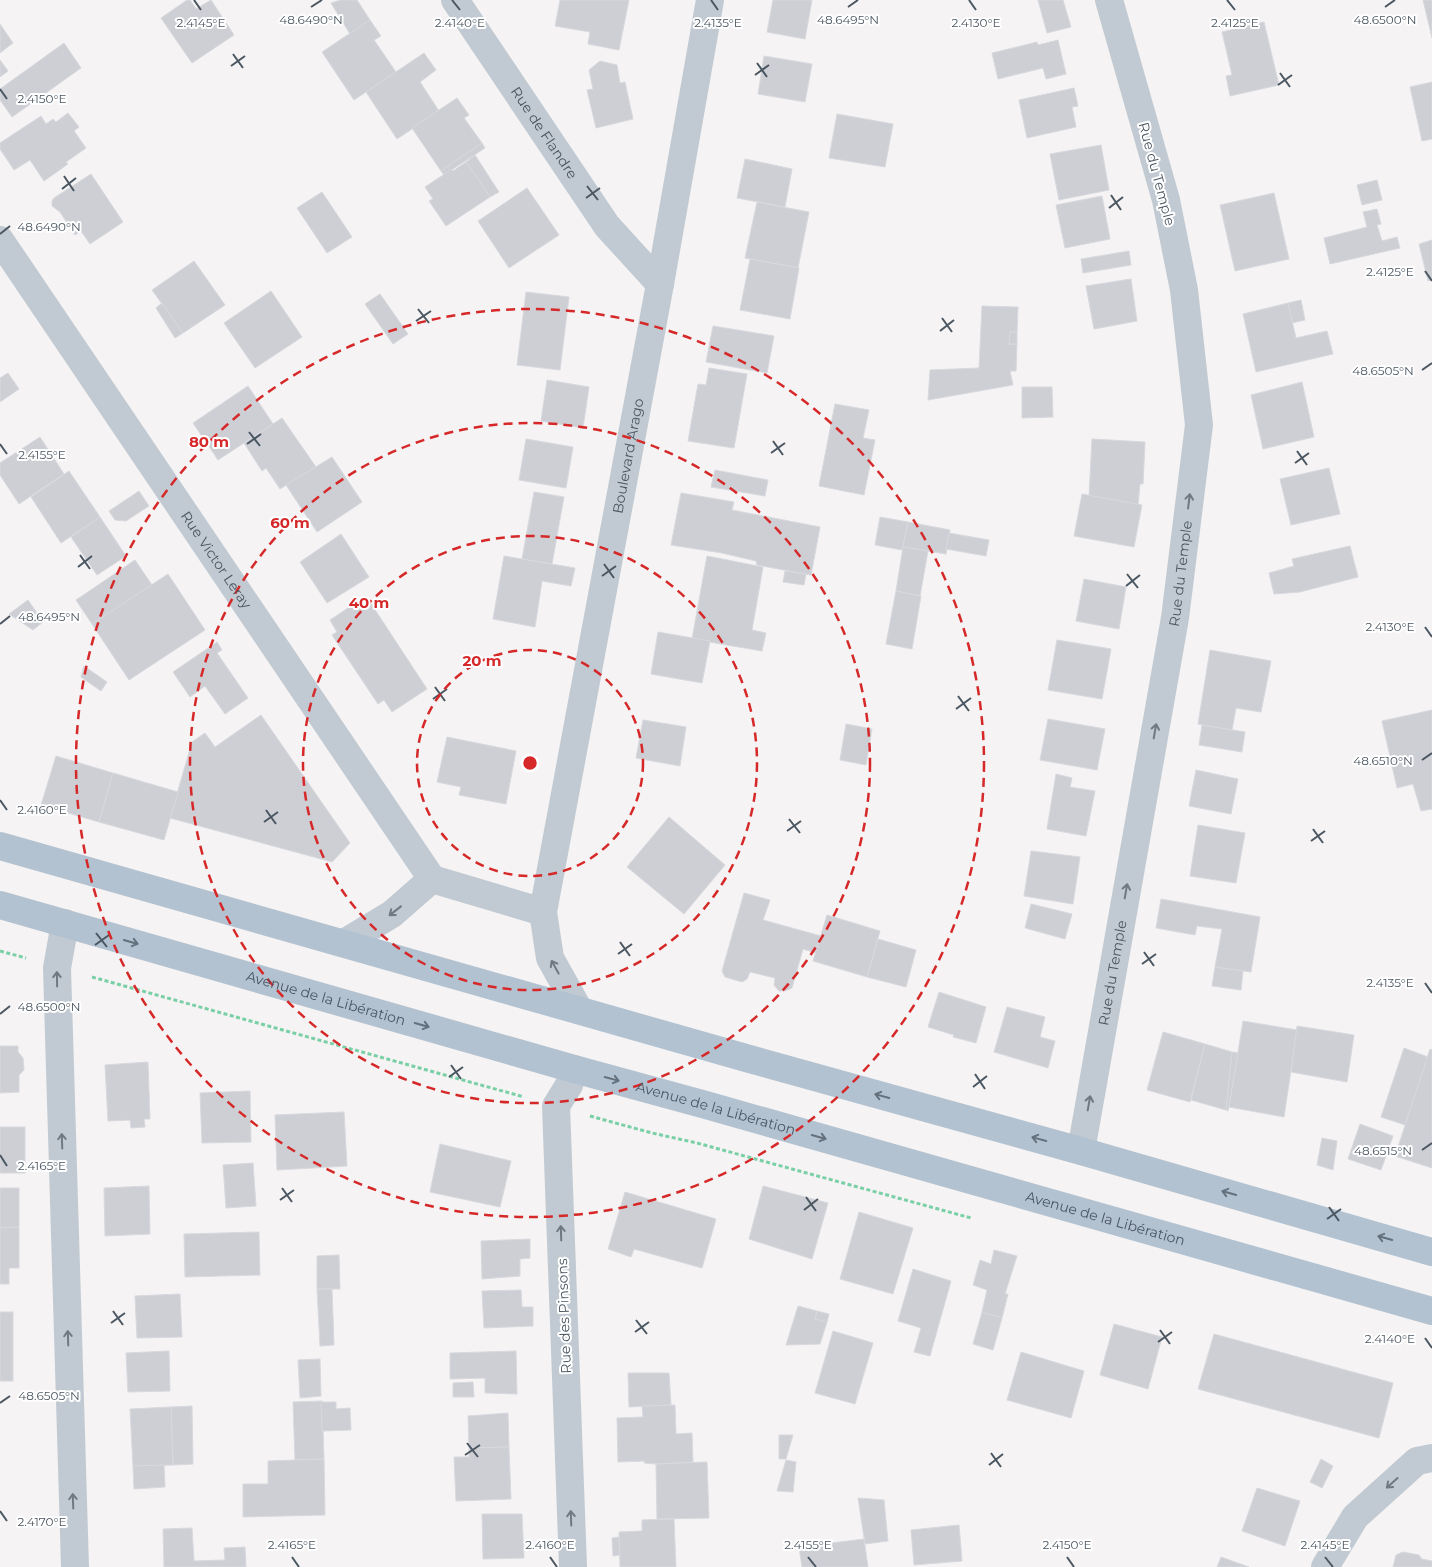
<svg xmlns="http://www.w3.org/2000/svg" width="1432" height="1567" viewBox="0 0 1432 1567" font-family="Montserrat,sans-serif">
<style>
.building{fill:#cdcfd5;stroke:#d7d9de}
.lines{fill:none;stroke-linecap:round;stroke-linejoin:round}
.path{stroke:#7ad0a6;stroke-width:3;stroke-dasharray:4 2.5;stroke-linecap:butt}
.minor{stroke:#c1cad2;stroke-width:28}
.primary{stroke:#b3c2d1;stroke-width:28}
.oneway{stroke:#6e7983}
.oneway2{stroke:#64717d}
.ticks{fill:none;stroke:#4a5661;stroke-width:2}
.ring{fill:none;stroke:#d62828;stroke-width:2.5;stroke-dasharray:9 6}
.labels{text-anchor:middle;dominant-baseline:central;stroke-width:4;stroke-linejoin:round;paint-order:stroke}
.street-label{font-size:14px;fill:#4a5661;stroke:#fff}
.ticks-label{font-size:12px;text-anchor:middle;fill:#4a5661;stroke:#fff;stroke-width:4;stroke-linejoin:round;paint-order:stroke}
.centre{fill:#d62828;stroke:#fff;stroke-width:2.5}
.ring-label{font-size:15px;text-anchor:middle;font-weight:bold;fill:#d62828;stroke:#fff;stroke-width:4;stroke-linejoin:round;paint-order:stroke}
</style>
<rect width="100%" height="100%" fill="#f5f3f3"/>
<g class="building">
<polygon points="187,0 190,0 196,9 211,0 234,35 192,63 161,18"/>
<polygon points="357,0 370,20 350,34 331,3 341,0"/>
<polygon points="560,0 629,0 619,50 588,44 590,32 555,26"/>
<polygon points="773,0 812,0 805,39 767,32"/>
<polygon points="1038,0 1063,0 1071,27 1047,33"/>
<polygon points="1423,0 1432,0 1432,38"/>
<polygon points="370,20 381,36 374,40 396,72 354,100 322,52"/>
<polygon points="1264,22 1279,85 1230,96 1226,76 1232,75 1222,32"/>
<polygon points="0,24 13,43 0,53"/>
<polygon points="1058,40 1066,74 1046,79 1043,68 998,79 992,53 1037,42 1038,45"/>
<polygon points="64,43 81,68 12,117 0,100 0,89"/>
<polygon points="424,53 436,70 420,82 439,111 397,139 366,92"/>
<polygon points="764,56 812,64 805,102 758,94"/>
<polygon points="0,60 8,71 0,77"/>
<polygon points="600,61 617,65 620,83 625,82 633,119 596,128 587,90 593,89 589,70"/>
<polygon points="1432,82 1432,139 1422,141 1410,87"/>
<polygon points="1074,88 1078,106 1072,107 1076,127 1027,138 1019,100"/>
<polygon points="457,98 469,115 464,118 482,143 441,171 412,128"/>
<polygon points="68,113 79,127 74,131 86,148 66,162 68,164 44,181 30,160 14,170 0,149 0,143 41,116 46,124 53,119 56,122"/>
<polygon points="837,114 893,124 885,167 829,158"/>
<polygon points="482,143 485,148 444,175 441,171"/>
<polygon points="1101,145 1109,190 1059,200 1050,154"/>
<polygon points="475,155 499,192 490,197 466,162"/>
<polygon points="745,159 792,169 785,207 737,198"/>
<polygon points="466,162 490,197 446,226 429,201 433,199 425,187 452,169 453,171"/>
<polygon points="91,174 123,222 90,244 81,231 75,235 60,212 52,206 52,201 54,198"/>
<polygon points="1377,180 1382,200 1362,205 1357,185"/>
<polygon points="527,188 559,235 509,268 478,221"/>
<polygon points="322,192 352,237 327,253 297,208"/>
<polygon points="1274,193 1289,259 1235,271 1220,205"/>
<polygon points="1102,196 1110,239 1065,248 1056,205"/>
<polygon points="757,202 809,212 798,268 745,258"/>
<polygon points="1377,209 1381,224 1377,225 1382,241 1397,237 1400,248 1330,264 1324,238 1367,227 1363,212"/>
<polygon points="1432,240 1432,280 1428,281 1419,244"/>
<polygon points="1129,251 1131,265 1083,273 1081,259"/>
<polygon points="750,259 799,268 790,319 740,310"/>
<polygon points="194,261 225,305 183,333 152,290"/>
<polygon points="1131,279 1137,321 1094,329 1086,286"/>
<polygon points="271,291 302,337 255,368 224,323"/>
<polygon points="526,292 569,297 560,370 517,365"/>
<polygon points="380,294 408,334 393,344 365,304"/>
<polygon points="1301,300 1305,320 1292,323 1288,303"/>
<polygon points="162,303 183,333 175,338 156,308"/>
<polygon points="1288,303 1296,338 1327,331 1333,354 1256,372 1243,314"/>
<polygon points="982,306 1018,307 1017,332 1010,332 1009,344 1017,344 1016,371 1010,371 1013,385 928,400 930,370 979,368"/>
<polygon points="713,326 774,336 767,373 706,362"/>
<polygon points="1010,332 1017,332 1017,344 1009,344"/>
<polygon points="709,368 747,374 734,448 688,441 698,384 706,385"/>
<polygon points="8,373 19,389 0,402 0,378"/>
<polygon points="547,380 589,387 583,428 541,421"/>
<polygon points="1302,382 1314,437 1263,449 1251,395"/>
<polygon points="248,386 273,424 218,460 193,423"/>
<polygon points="1022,387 1052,387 1053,417 1022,418"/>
<polygon points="835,404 869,410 863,438 875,440 864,495 819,486"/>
<polygon points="282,418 316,467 280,489 266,468 262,471 244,443"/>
<polygon points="40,437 64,474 19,504 0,475 0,463"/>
<polygon points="526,439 573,447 566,488 519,480"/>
<polygon points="1092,439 1145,442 1143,484 1140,484 1138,505 1089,496"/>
<polygon points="332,457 362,502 317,532 286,485"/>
<polygon points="1329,468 1340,514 1291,525 1280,479"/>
<polygon points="715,470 768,480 765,496 711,487"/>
<polygon points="69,471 100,517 61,543 31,497"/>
<polygon points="139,491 149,506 126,521 115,520 109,511"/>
<polygon points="534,492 564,497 552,564 522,559"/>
<polygon points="681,493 734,502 732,510 820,527 811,575 757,565 756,561 722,553 671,545"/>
<polygon points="1082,494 1142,505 1134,547 1074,536"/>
<polygon points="100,517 126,556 97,575 71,537"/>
<polygon points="880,517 908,522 902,550 875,545"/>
<polygon points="908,522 950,530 946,554 903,547"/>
<polygon points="949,533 989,540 986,556 946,549"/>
<polygon points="341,534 369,577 327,603 300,562"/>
<polygon points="1350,546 1358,577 1300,592 1274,594 1269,573 1294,566 1292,559"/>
<polygon points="903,547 928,551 920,596 896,591"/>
<polygon points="504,556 575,568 571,586 542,581 535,627 493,619"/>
<polygon points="707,556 763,567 752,630 766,633 762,651 692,639"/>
<polygon points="135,560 152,585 92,624 76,600"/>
<polygon points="785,571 806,574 804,585 783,582"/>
<polygon points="168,574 205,630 129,680 92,624"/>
<polygon points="1084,579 1126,587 1119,629 1076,621"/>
<polygon points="896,591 921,596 912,649 886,644"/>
<polygon points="366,596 427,689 392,712 384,700 378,704 332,635 337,632 330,620"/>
<polygon points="28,600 43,622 33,630 9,614"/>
<polygon points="658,632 710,641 702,683 651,674"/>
<polygon points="1057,640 1111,649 1102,699 1048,690"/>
<polygon points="217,642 222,650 217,653 248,698 225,714 205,686 190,697 173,672"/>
<polygon points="1210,650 1271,661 1261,712 1236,708 1232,730 1198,724"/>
<polygon points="84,666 107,682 101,691 81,677"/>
<polygon points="1432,710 1432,809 1421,811 1413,784 1397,788 1382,721"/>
<polygon points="261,715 350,843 332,862 170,818 192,742 205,733 215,747"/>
<polygon points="1048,719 1105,729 1097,770 1040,760"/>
<polygon points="643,720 686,727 680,766 636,758"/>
<polygon points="846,724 872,729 866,765 840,760"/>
<polygon points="1202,725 1245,732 1242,752 1199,745"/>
<polygon points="447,737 516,751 506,804 459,795 461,787 437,782"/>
<polygon points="56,756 113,773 99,822 41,805"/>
<polygon points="1196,770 1238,779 1231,814 1189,806"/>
<polygon points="113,773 178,792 164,840 99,822"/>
<polygon points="1056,774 1072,778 1070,787 1095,791 1086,836 1047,829"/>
<polygon points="669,817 725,865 684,914 627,867"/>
<polygon points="1198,825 1245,833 1236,883 1190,876"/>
<polygon points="1031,851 1080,857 1073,904 1024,896"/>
<polygon points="744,893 770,900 763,920 821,936 816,953 803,949 792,988 785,991 779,991 774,985 775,978 750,972 747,979 742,982 725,977 722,971"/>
<polygon points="1161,899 1260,917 1251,972 1215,967 1222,929 1197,926 1195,935 1156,928"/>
<polygon points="1031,904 1072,914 1065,939 1025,928"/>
<polygon points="827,915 880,931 867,977 813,961"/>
<polygon points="878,939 916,950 906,987 867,977"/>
<polygon points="1215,967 1243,971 1241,990 1212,986"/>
<polygon points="939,992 986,1007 976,1043 953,1037 954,1035 928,1027"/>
<polygon points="1007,1007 1045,1017 1040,1037 1055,1041 1048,1068 994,1052"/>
<polygon points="1243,1021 1297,1030 1284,1117 1229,1107"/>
<polygon points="1297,1026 1354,1035 1347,1082 1291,1072"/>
<polygon points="1163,1032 1205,1044 1190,1102 1147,1090"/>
<polygon points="1205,1044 1232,1052 1226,1110 1191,1100"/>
<polygon points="0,1046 18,1046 18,1052 23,1058 24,1070 19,1075 19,1092 0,1093"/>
<polygon points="1404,1048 1428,1057 1405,1125 1381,1117"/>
<polygon points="1430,1049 1432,1050 1432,1168 1395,1156"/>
<polygon points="1232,1052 1238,1053 1228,1111 1226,1110"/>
<polygon points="148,1062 150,1119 144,1119 145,1127 131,1128 130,1120 108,1121 105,1065"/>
<polygon points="250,1091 251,1142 202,1143 200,1093"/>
<polygon points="344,1112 347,1166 277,1170 275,1115"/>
<polygon points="1360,1124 1393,1136 1381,1170 1348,1159"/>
<rect x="0" y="1127" width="25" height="46"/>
<polygon points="1322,1138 1337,1141 1333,1170 1317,1165"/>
<polygon points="440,1144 511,1161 500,1207 430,1192"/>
<polygon points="253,1163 256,1206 226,1208 223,1165"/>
<polygon points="149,1186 150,1234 105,1236 104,1188"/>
<polygon points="763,1186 828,1203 812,1259 749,1239"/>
<polygon points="0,1188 19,1188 19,1227 0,1228"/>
<polygon points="625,1192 716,1219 702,1268 634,1249 631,1257 608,1249"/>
<polygon points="859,1212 913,1228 893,1294 840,1279"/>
<polygon points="19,1227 19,1268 9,1268 9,1284 0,1284 0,1228"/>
<polygon points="259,1232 260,1275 185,1277 184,1234"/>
<polygon points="530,1239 530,1258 520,1259 520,1276 482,1279 481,1241"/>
<polygon points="994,1250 1017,1256 1005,1294 1008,1294 1002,1318 982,1312 987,1290 973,1285 980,1260 991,1264"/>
<polygon points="339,1255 340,1289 317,1289 317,1256"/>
<polygon points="913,1269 951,1281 930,1356 914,1352 921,1328 898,1321"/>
<polygon points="317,1289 332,1289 334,1345 320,1346"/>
<polygon points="521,1290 522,1307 533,1307 533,1326 484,1328 482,1291"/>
<polygon points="180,1294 182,1337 137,1338 135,1296"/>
<polygon points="798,1306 817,1311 815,1319 827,1322 820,1344 786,1345"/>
<polygon points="817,1311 829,1314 827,1322 815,1319"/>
<rect x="0" y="1312" width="13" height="69"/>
<polygon points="982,1312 1002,1318 993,1350 973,1344"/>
<polygon points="1114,1324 1162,1337 1148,1389 1100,1375"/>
<polygon points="833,1331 873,1343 855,1404 815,1393"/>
<polygon points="1214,1334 1393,1383 1379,1438 1198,1389"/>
<polygon points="169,1351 170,1391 128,1392 126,1353"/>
<polygon points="516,1351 517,1394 485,1393 485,1378 450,1379 450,1353"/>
<polygon points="1021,1352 1084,1371 1071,1418 1007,1400"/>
<polygon points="320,1359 321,1396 300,1398 298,1360"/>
<polygon points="628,1373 669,1373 671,1405 629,1407"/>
<polygon points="473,1382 474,1397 453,1397 453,1383"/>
<polygon points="322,1401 324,1459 295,1460 293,1402"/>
<polygon points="321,1402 336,1402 336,1409 350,1408 351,1430 322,1431"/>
<polygon points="675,1405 676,1434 692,1433 693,1462 656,1464 644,1463 645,1461 618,1462 617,1418 643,1417 642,1406"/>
<polygon points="192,1406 193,1464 173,1465 171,1407"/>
<polygon points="171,1407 173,1465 133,1466 130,1409"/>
<polygon points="508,1413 509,1447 469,1448 468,1416"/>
<polygon points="779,1435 793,1435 786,1459 779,1459"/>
<polygon points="509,1447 511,1499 456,1501 454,1457 469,1457 469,1448"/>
<polygon points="324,1459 325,1515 243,1517 243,1484 268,1484 268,1461"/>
<polygon points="1321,1459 1333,1466 1322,1488 1310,1482"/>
<polygon points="786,1460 796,1462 793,1492 777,1491"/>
<polygon points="707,1462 709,1518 657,1519 656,1464"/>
<polygon points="164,1465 165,1487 134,1489 133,1466"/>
<polygon points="1257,1488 1300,1501 1285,1546 1242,1531"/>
<polygon points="858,1498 884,1500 888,1541 865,1544"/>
<polygon points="482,1514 522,1514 524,1558 483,1559"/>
<polygon points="674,1519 676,1567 620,1567 619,1532 642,1531 642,1520"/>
<polygon points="959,1525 962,1561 914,1565 911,1530"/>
<polygon points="192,1528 194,1561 225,1560 224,1548 245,1547 246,1567 164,1567 163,1529"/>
<polygon points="619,1537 620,1555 613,1556 612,1538"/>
<polygon points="864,1539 868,1567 802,1567 799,1547"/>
<polygon points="1403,1552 1419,1555 1422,1559 1432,1561 1432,1567 1393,1567 1396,1555"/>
<polygon points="1221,1557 1249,1567 1217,1567"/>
</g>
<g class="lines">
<g class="path">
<polyline points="0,951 26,958"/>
<polyline points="92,977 524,1097"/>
<polyline points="590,1116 652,1133 697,1143 971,1218"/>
</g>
<g class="minor">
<path id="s1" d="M455,0l152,226 53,58"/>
<path id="s2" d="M0,240l432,639"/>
<polyline points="432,879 543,912"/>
<polyline points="65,923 57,968 75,1567"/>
<polyline points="344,943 392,914 432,879"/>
<path id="s3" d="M579,1010l-29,-52 -7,-46 117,-628 50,-284"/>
<path id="s4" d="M1081,1151l94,-533 24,-193 -15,-135 -18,-90 -57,-200"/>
<polyline points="573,1567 556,1106 569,1085 574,1069"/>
<polyline points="1325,1567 1355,1517 1417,1461 1432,1458"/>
</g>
<g class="primary">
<polyline points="0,846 746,1058 1081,1151 1432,1252"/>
<path id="s5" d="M0,905l574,164 132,36 726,206"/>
</g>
</g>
<defs><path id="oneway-shaft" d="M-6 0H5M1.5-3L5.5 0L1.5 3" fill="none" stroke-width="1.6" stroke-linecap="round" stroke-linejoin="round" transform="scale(1.25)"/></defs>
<g class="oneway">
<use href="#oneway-shaft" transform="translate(1189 501) rotate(-83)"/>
<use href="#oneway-shaft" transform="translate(1155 731) rotate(-80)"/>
<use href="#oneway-shaft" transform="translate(1126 891) rotate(-80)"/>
<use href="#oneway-shaft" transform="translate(395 911) rotate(142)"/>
<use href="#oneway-shaft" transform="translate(555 967) rotate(-119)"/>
<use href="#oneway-shaft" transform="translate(57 979) rotate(-91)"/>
<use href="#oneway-shaft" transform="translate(1089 1103) rotate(-80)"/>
<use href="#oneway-shaft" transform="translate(62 1141) rotate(-92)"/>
<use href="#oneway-shaft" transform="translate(561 1233) rotate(-92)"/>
<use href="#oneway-shaft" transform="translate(68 1338) rotate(-92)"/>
<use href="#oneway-shaft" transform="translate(1392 1483) rotate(138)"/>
<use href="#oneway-shaft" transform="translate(73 1501) rotate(-92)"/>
<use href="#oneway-shaft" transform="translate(571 1518) rotate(-92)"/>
</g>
<g class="oneway2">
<use href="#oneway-shaft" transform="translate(131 942) rotate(16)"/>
<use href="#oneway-shaft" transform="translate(422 1025) rotate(16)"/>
<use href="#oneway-shaft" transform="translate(612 1079) rotate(15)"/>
<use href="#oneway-shaft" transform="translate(882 1096) rotate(-165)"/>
<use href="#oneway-shaft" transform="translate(819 1137) rotate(16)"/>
<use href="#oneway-shaft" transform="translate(1039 1139) rotate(-165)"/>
<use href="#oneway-shaft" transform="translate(1229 1193) rotate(-164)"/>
<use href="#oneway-shaft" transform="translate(1385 1238) rotate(-164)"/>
</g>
<path class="ticks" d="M194,0l7,10M452,0l8,10M711,0l7,10M969,0l7,10M1227,0l8,10M311,7l11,-7M848,7l10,-7M1385,7l10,-7M233,54l10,14M757,63l10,14M231,66l14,-10M1280,73l10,14M755,75l14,-10M1278,85l14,-10M0,89l7,10M64,176l10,15M587,186l11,14M62,189l14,-11M1111,195l10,15M586,198l14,-10M1109,208l14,-11M0,234l10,-8M1425,271l7,10M418,309l11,14M942,318l10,14M416,321l15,-10M940,331l14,-11M1422,370l10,-7M249,432l11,14M773,441l10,14M0,444l7,10M247,444l14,-10M1297,451l10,14M771,453l14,-10M1295,463l14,-10M80,555l10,14M604,564l10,14M78,567l14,-11M1127,574l11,14M602,576l14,-10M1126,586l14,-11M0,624l10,-8M1425,627l7,10M435,687l10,14M958,696l11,15M433,699l14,-10M956,709l15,-11M1422,760l10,-7M0,800l7,10M266,810l10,14M789,819l11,14M264,822l14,-10M1313,829l10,14M787,831l14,-10M1311,841l14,-10M96,933l11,14M620,942l10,14M95,945l14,-10M1144,952l10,14M618,954l14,-10M1142,964l14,-10M1425,983l7,10M0,1014l10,-8M451,1065l10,14M975,1074l10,15M449,1077l14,-10M973,1087l14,-11M1422,1150l10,-7M0,1155l7,11M282,1188l10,14M806,1197l10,14M280,1200l14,-10M1329,1207l10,14M804,1210l14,-11M1327,1219l14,-10M113,1311l10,14M636,1320l11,14M111,1323l14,-10M1160,1330l10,14M635,1332l14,-10M1425,1338l7,10M1158,1342l14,-10M0,1403l10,-7M467,1443l11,14M991,1453l10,14M465,1455l15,-10M989,1465l14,-11M0,1511l7,10M292,1557l7,10M550,1557l7,10M808,1557l8,10M1067,1557l7,10M1325,1557l8,10"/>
<g class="ring">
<circle cx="530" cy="763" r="113"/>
<circle cx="530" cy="763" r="227"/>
<circle cx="530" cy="763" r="340"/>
<circle cx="530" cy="763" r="454"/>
</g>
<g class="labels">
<g class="street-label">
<text stroke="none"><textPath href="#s1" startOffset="160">Rue de Flandre</textPath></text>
<text transform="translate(1157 174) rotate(75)">Rue du Temple</text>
<text stroke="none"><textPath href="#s3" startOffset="570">Boulevard Arago</textPath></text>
<text stroke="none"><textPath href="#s2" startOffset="386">Rue Victor Leray</textPath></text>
<text stroke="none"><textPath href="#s4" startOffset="586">Rue du Temple</textPath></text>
<text stroke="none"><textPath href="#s4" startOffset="181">Rue du Temple</textPath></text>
<text stroke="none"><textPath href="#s5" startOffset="339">Avenue de la Libération</textPath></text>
<text stroke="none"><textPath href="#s5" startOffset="744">Avenue de la Libération</textPath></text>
<text stroke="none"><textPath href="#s5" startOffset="1149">Avenue de la Libération</textPath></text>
<text transform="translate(564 1316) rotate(-92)">Rue des Pinsons</text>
</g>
</g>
<g class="ticks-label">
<text x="311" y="24">48.6490°N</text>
<text x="848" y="24">48.6495°N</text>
<text x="1385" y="24">48.6500°N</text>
<text x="201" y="27">2.4145°E</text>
<text x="460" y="27">2.4140°E</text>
<text x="718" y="27">2.4135°E</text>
<text x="976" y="27">2.4130°E</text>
<text x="1235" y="27">2.4125°E</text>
<text x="42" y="103">2.4150°E</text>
<text x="49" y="231">48.6490°N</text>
<text x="1390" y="276">2.4125°E</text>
<text x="1383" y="375">48.6505°N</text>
<text x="42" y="459">2.4155°E</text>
<text x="49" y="621">48.6495°N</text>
<text x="1390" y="631">2.4130°E</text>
<text x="1383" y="765">48.6510°N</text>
<text x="42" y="814">2.4160°E</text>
<text x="1390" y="987">2.4135°E</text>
<text x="49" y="1011">48.6500°N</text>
<text x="1383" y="1155">48.6515°N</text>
<text x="42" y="1170">2.4165°E</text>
<text x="1390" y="1343">2.4140°E</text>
<text x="49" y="1400">48.6505°N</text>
<text x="42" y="1526">2.4170°E</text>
<text x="292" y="1549">2.4165°E</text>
<text x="550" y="1549">2.4160°E</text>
<text x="808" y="1549">2.4155°E</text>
<text x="1067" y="1549">2.4150°E</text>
<text x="1325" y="1549">2.4145°E</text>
</g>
<circle cx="530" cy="763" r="8" class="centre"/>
<g class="ring-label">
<text x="209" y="447">80 m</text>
<text x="290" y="528">60 m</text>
<text x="369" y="608">40 m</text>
<text x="482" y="666">20 m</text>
</g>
</svg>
